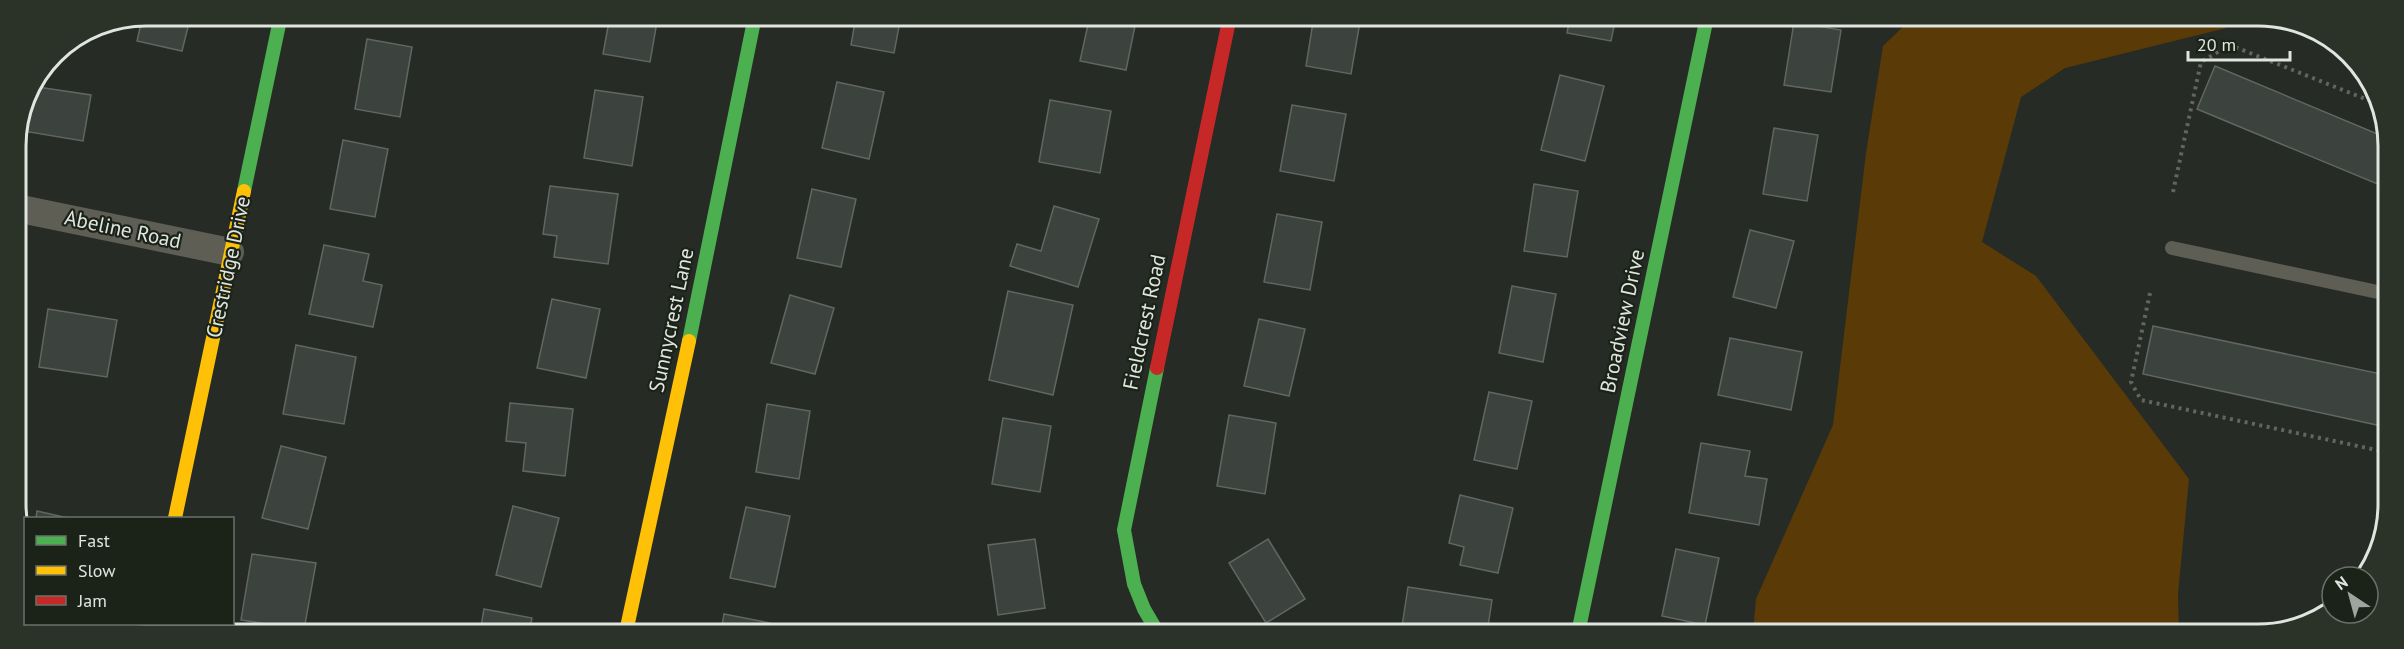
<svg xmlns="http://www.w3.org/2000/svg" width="2404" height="649" viewBox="0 0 2404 649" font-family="'PT Sans',sans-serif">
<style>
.green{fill:#5a3b07}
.building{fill:#3c423e;stroke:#616662;stroke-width:1.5}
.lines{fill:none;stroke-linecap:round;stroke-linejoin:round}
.path{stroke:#63655e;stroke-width:4;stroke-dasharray:3 4.5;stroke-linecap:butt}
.lane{stroke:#5e5e55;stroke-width:14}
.street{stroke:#5e5e55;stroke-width:28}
.fast{stroke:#4caf50;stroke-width:14}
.slow{stroke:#ffc107;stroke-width:14}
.jam{stroke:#c62828;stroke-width:14}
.labels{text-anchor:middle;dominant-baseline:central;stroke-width:4.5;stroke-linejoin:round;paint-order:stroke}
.street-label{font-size:21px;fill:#e0e6df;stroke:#1b2319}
.rim{fill:none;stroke:#e0e6df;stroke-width:3}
</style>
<rect width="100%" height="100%" fill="#262b25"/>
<polygon class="green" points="1913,17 2238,18 2226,28 2065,68 2021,97 1982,242 2036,276 2189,479 2178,594 2179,634 1753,633 1756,599 1833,425 1866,153 1883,46"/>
<g class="building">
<polygon points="143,15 191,15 182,51 137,41"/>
<polygon points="610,16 658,16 650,62 603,54"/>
<polygon points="856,16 901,16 894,53 851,45"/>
<polygon points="1072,16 1137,16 1126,70 1080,61 1089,20"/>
<polygon points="1314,16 1361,16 1351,74 1306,66"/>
<polygon points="1570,17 1616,17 1611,41 1567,33"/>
<polygon points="1794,22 1841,30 1831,92 1784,85"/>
<polygon points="367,39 412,47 400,117 355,109"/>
<polygon points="2215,66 2387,138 2387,188 2197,109"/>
<polygon points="1560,75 1604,86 1585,161 1541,150"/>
<polygon points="837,82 884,92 869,159 822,148"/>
<polygon points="31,86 91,95 83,141 17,130 25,95"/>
<polygon points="595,90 643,97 632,166 584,158"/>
<polygon points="1050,100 1111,111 1100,173 1039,162"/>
<polygon points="1292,105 1346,114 1334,181 1280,171"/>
<polygon points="1774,128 1818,135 1807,201 1763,194"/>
<polygon points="343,140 388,149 375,217 330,209"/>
<polygon points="1534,184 1578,191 1567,257 1524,251"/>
<polygon points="550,186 618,194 608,264 554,257 557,236 543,234"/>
<polygon points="812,189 856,199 841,267 797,258"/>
<polygon points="1054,206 1099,219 1078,287 1010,266 1017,244 1041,251"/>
<polygon points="1277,214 1322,222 1310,290 1264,282"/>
<polygon points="1750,230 1794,241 1776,308 1733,297"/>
<polygon points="324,245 369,254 363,281 382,285 373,327 309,314"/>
<polygon points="1512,286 1556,294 1543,362 1499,353"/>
<polygon points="1008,291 1073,305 1053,395 989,380"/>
<polygon points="790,295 834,308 815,374 771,363"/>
<polygon points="552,299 600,309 586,378 537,368"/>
<polygon points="48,309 117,320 107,377 39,367"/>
<polygon points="1259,319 1305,329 1289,396 1244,386"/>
<polygon points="2153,326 2386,375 2386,427 2143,374"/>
<polygon points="1730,338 1802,352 1791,410 1718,395"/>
<polygon points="296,345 356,357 344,424 283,414"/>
<polygon points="1489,392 1532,401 1517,469 1474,460"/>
<polygon points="510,403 573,409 565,476 523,471 526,443 506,441"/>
<polygon points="767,404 810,411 799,479 756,472"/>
<polygon points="1229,415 1276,423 1265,494 1217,486"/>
<polygon points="1003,418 1051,426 1040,492 992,484"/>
<polygon points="1701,443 1750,451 1745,476 1767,479 1759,525 1689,513"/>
<polygon points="281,446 326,457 308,529 262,518"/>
<polygon points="1460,495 1513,508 1498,573 1460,565 1464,547 1449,543"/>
<polygon points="513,506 559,518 541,587 496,575"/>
<polygon points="746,507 790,516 775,587 730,578"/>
<polygon points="37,511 68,518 36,518"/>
<polygon points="1035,539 1045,608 998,615 988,545"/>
<polygon points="1268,539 1305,599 1266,623 1229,563"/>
<polygon points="1676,549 1719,558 1705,625 1662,616"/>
<polygon points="252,554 316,563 304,630 241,620"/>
<polygon points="1408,587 1492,600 1487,633 1401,633"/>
<polygon points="484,609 532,618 529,632 480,632"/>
<polygon points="724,614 770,623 769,632 721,632"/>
</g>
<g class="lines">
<g class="path">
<polyline points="2173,192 2201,62 2230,45 2378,104"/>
<polyline points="2150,293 2131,382 2141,400 2386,452"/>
</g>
<polyline class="lane" points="2172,248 2387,294"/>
<g class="street">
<polyline points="16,208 230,252"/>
<polyline points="151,631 153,624"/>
</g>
<g class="fast">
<polyline points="244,191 281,15"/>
<polyline points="689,341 755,16"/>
<polyline points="1157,368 1124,530 1134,584 1144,609 1158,633"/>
<polyline points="1578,633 1707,17"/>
</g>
<g class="slow">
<polyline points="175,518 244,191"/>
<polyline points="626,632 689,341"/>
</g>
<polyline class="jam" points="1157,368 1230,16"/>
</g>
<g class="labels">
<g class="street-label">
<text transform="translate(123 229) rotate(12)">Abeline Road</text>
<text transform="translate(228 267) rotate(-78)">Crestridge Drive</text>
<text transform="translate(671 320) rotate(-78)">Sunnycrest Lane</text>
<text transform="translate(1622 321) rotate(-78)">Broadview Drive</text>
<text transform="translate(1144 322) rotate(-78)">Fieldcrest Road</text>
</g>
</g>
<path d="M0 0H2404V649H0ZM146 26H2258A120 120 0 0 1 2378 146V504A120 120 0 0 1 2258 624H146A120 120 0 0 1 26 504V146A120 120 0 0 1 146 26Z" fill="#2b3329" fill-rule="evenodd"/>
<path class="rim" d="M146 26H2258A120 120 0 0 1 2378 146V504A120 120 0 0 1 2258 624H146A120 120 0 0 1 26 504V146A120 120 0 0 1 146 26Z"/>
<rect x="24" y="517" width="210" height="108" fill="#1b2319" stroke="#6a7168" stroke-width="1.5"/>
<rect x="36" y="536" width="30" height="9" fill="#4caf50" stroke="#6a7168" stroke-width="1.5"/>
<text x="78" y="547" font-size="18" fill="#e0e6df">Fast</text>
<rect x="36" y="566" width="30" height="9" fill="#ffc107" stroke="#6a7168" stroke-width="1.5"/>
<text x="78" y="577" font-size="18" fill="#e0e6df">Slow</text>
<rect x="36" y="596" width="30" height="9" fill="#c62828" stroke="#6a7168" stroke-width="1.5"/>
<text x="78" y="607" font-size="18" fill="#e0e6df">Jam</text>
<g transform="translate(2350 595) rotate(324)"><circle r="28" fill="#1b2319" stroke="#6a7168" stroke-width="1.5"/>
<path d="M0-4.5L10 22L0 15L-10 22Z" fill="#9fa59e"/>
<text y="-9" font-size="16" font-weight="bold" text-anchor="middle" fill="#e0e6df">N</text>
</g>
<path d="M2188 51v9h102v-9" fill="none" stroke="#e0e6df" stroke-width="3"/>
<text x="2197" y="51" font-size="18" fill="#e0e6df" stroke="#1b2319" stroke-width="4.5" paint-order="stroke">20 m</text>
</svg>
